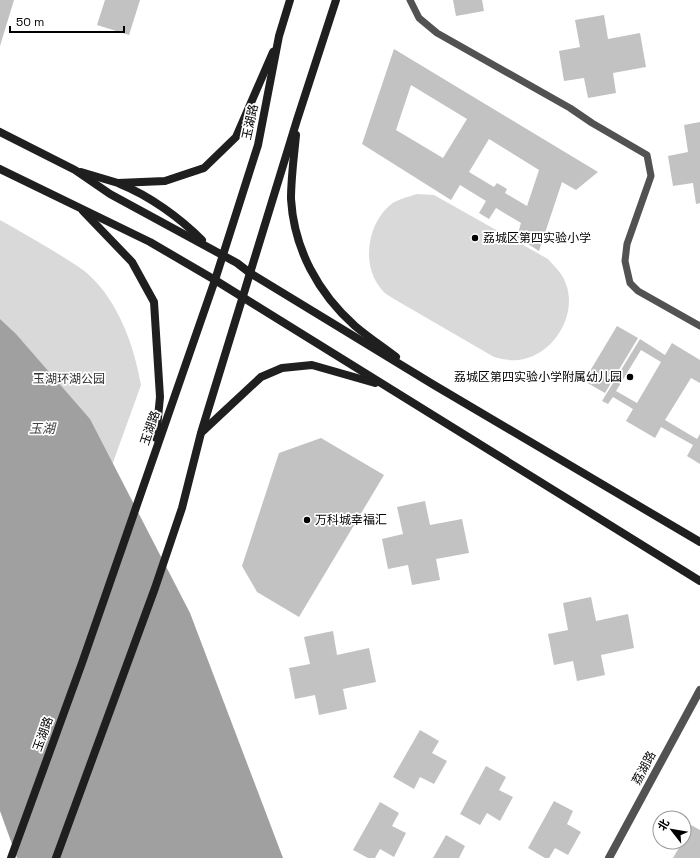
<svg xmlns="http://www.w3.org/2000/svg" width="700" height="858" viewBox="0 0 700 858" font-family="'Space Grotesk','Noto Sans SC',sans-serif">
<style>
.green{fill:#d9d9d9}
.water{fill:#a0a0a0}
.building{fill:#c2c2c2;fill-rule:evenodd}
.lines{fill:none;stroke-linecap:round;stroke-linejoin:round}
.lane{stroke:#525252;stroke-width:7}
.street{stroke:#525252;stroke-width:8}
.secondary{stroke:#1f1f1f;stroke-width:8}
.poi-dot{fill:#000;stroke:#fff;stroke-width:1.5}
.labels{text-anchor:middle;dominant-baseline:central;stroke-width:3.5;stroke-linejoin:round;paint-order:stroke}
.street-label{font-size:12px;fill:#000;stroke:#fff}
.poi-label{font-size:12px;fill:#000;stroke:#fff;text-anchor:start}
.park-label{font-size:12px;fill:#303030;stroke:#fff}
.water-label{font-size:13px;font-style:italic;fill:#414141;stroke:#fff}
</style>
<rect width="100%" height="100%" fill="#fff"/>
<g class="green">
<path d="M417,194l17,1 114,64c7,8 15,15 18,25 12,32 -14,73 -48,76 -8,1 -16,-1 -24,-3l-100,-58c-4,-3 -9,-5 -12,-9 -21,-24 -15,-64 7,-84 8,-7 19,-9 28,-12z"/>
<path d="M0,220c23,13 46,26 68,40 7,5 15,9 20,14 31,28 46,72 53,111l-141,390z"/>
</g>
<polygon class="water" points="0,319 16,334 90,419 190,613 283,858 17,858 0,811"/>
<g class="building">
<polygon points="0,0 14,0 0,46"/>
<polygon points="105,0 140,0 129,35 97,25"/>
<polygon points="453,0 482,0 484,11 456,16"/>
<polygon points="604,15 608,39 640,33 646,67 613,73 616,93 588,98 584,78 564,81 559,51 580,47 575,20"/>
<path d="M394,49l204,123 -22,18 -14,-8 -23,69 -22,-14 4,-14 -25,-15 -7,11 -10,-6 7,-12 -26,-16 -9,15 -89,-56zM411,85l56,34 -24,39 -47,-28zM489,139l50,31 -12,36 -22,-13 2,-4 -10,-6 -3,4 -25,-15z"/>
<polygon points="700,122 700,203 696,204 693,183 673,186 668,156 688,152 684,125"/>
<polygon points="617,326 638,338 605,393 584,381"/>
<path d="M640,339l25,16 7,-12 28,17v23l-9,-5 -26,42 32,19 3,-5v30l-13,-8 6,-11 -32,-18 -6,11 -29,-17 7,-12 -20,-12 -5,7 -6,-3zM641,350l20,12 -24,41 -21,-12z"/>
<polygon points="321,438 384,475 299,617 257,592 242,566 279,453"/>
<polygon points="425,501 430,525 462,519 469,553 436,559 440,580 412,585 408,565 388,569 382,539 403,534 397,507"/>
<polygon points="591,597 596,621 628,614 634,648 601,655 605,675 577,681 573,661 554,665 548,634 568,630 563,603"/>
<polygon points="333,631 337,655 369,648 376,682 343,689 347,709 319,715 315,695 295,699 289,668 310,664 304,637"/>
<polygon points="420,730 439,741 432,753 447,761 434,784 420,777 414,789 393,777"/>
<polygon points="486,766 506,777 499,790 513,797 500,821 487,813 480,825 460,814"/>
<polygon points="554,801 573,811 567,824 581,832 568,855 555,848 549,858 545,858 528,848"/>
<polygon points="380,802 399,813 392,826 406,833 394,857 380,849 375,858 368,858 353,850"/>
<polygon points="691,825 700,830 700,858 673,858 682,842 684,842 684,838"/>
<polygon points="446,835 465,846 459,858 433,858"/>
</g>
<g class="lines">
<polyline class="lane" points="410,0 419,18 437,33 570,108 592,123 647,155 651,176 627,244 625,261 630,283 638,291 700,326"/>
<polyline class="street" points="609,858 700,690"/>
<g class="secondary">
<polyline points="0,132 75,170 110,194 237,263 250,273 434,385 700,542"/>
<path d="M296,135c-2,21 -5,43 -5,64 3,50 27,94 64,127 13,11 28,21 41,31"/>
<polyline points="0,169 150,242 215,280 700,581"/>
<polyline points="81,172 118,183 165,181 204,168 236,137 273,52"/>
<path d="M120,184c30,12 60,34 82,56"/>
<polyline points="83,211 132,262 154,302 160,397 156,438"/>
<polyline points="203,431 261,377 282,368 312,365 375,383"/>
<polyline points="11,858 82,663 215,280 258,145 279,36 290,0"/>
<polyline points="56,858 155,588 182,508 201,433 297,120 336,0"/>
</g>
</g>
<g class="poi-dot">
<circle cx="475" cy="238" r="4"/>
<circle cx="630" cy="377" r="4"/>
<circle cx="307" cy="520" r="4"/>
</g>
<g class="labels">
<g class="street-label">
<text transform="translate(250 122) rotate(-78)">玉湖路</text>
<text transform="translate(150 428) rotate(-71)">玉湖路</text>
<text transform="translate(43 734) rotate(-70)">玉湖路</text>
<text transform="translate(644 768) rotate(-62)">荔湖路</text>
</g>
<g class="poi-label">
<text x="483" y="238">荔城区第四实验小学</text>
<text x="622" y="377" text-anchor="end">荔城区第四实验小学附属幼儿园</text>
<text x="315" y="520">万科城幸福汇</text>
</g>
<g class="park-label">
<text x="69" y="379">玉湖环湖公园</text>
</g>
<g class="water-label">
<text x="42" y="428">玉湖</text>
</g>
</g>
<g transform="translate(672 830) rotate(301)"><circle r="19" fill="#ffffff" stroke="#999999"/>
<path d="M0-3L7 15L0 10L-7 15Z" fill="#000000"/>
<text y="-6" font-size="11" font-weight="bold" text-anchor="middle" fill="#000000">北</text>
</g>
<path d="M10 26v6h114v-6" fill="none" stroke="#000000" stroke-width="2"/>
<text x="16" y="26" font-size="12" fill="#000000" stroke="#ffffff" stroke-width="3" paint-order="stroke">50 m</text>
</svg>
